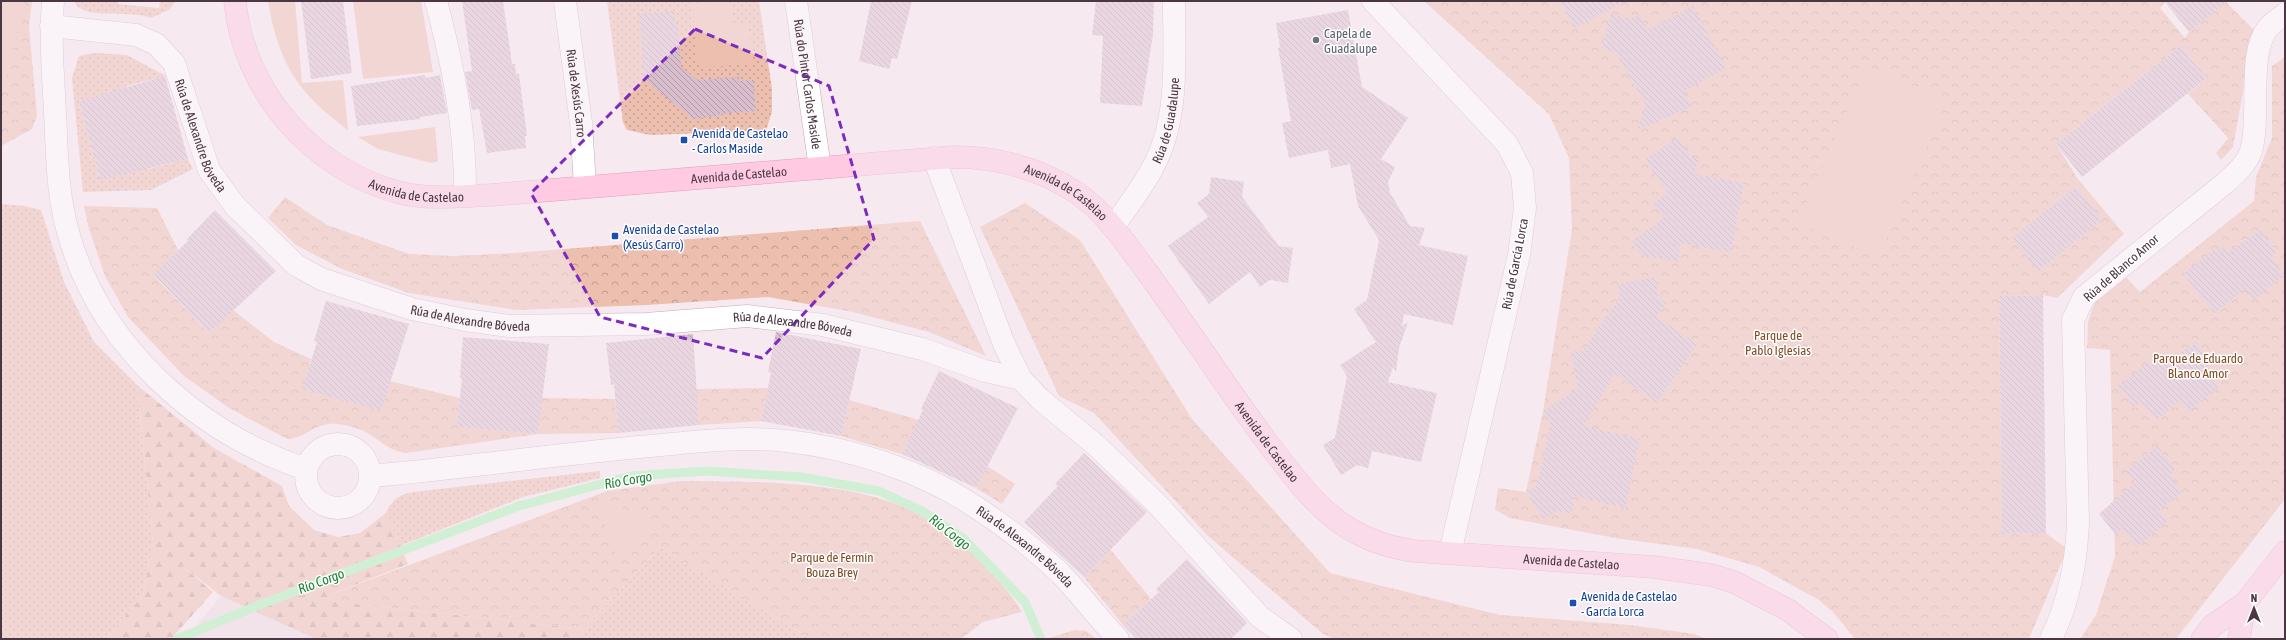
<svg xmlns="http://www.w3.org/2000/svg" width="2286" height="640" viewBox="0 0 2286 640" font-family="'Asap Condensed',sans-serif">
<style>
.residential{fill:#eedbe5}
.grass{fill:url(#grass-dots)}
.forest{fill:url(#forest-firs)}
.park{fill:url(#park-crowns)}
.garden{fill:#edbfaf}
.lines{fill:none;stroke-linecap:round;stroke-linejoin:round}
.stream{stroke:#a2f7b3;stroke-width:9}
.building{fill:url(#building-back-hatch)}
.street-casing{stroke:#c3abb8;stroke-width:23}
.secondary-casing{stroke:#e39cbd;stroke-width:23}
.street{stroke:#fff;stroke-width:22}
.secondary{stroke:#ffcae2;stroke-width:22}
.marked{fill:none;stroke:#7b2cbf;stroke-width:3;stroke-dasharray:8 5;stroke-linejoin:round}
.worship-dot{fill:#6b7280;stroke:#fff;stroke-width:1.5}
.transit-dot{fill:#1a4fb4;stroke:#fff;stroke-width:1.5}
.labels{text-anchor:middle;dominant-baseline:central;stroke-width:3;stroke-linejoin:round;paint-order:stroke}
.worship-label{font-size:13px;fill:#5b616d;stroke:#fff;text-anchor:start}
.street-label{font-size:13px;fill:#4b3743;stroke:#fff}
.transit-label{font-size:13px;fill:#164399;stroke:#fff;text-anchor:start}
.park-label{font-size:13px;fill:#834c24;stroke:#fff}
.water-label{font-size:14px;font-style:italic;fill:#1e8435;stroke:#fff}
</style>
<defs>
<pattern id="grass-dots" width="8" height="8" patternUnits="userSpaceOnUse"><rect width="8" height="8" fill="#edbfaf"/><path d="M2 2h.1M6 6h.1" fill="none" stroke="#c29c90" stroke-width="1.8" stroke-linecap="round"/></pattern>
<pattern id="forest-firs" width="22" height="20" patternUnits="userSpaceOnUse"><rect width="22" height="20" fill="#edbfaf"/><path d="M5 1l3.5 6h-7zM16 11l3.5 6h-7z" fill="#c29c90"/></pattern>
<pattern id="park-crowns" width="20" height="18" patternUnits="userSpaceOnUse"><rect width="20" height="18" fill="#edbfaf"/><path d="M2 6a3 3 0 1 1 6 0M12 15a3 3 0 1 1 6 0" fill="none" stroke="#c29c90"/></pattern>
<pattern id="building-back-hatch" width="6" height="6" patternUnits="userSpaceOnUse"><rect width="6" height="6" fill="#d9bece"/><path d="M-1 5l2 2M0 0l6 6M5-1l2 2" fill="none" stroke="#b29ba9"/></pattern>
</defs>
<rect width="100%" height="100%" fill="#f6eaf0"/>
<polygon class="residential" points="221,596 316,639 185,639"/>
<g class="grass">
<path d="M74,1h44v3l41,4 1,-7h16l-7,9 -18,8c-19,-8 -58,0 -71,-10 -3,-1 -5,-5 -6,-7z"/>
<polygon points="607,1 759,1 772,89 772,111 766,131 650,135 627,130 623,122"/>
<polygon points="95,53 127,55 166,76 126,86 127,90 79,101 100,180 147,165 148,169 188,159 193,169 151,190 83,192 72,78 79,56"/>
<polygon points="1,204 25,206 41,210 64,282 94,342 137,385 153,542 143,595 106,639 1,639"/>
<path d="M600,471v7l-77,19 -123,49 -14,-33c6,-14 13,-18 27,-21z"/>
<polygon points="660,547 811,639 581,639 584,629"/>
</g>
<polygon class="forest" points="137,385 214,448 282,486 289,506 314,530 338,537 360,533 386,513 408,564 332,594 329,601 584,629 581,639 316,639 221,596 179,563 213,592 171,639 106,639 143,595 153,542"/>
<g class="park">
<polygon points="1,1 32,1 29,26 37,116 32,129 1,146"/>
<polygon points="1424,1 2166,1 2160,8 2185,38 2189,32 2226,2 2254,30 2233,147 2221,160 2216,153 2228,138 2188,94 2207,78 2181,45 2056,144 2078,179 2124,234 2057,298 2043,295 1999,296 2002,534 2046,533 2067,549 2029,639 1855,639 1833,612 1819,600 1759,567 1697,549 1615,538 1510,518 1495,510 1498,488 1526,492 1543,411 1572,229 1569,158 1549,114"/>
<polygon points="2285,57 2285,499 2176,639 2080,639 2096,615 2115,556 2110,350 2087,348 2088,322 2096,298 2126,277 2140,292 2254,201 2256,177 2272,138 2272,66"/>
<polygon points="285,197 327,225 409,254 453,256 514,253 920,221 986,356 929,332 853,312 768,297 647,305 516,310 409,293 342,269 296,245 268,218"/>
<polygon points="1025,203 1080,240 1192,419 1330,573 1500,615 1630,625 1694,634 1707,639 1335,639 1323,634 1208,536 1094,413 1059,396 980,227"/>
<path d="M84,206l73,2 21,42 -25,25 56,58 24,-23 41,32 37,17 -8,29 87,-7 70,17 -3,29 81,7 4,-36 73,1 3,34 -80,1 -132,19c-16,-2 -23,-10 -35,-18 -10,-6 -21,-9 -32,-11 -21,-4 -34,15 -52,15l-58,-31 -45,-32 -56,-59 -23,-41 -16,-47z"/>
<polygon points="768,388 761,421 699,425 696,389"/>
<polygon points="849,400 919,420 902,454 841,436"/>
<polygon points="987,466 1015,484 1002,504 976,488"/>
<path d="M681,481c77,1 185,-2 252,41 19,12 34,26 49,41 16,17 28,29 40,49l-39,10 -22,17h-150l-151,-92 -76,82 -255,-28 3,-7 275,-103z"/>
<polygon points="1110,549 1151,599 1123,625 1084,577"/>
<polygon points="1075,630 1086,631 1097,639 1046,639"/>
</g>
<g class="garden">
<polygon points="1,1 25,1 1,97"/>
<path d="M268,1h27l7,82 41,-3 5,50c-50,-36 -70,-68 -80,-129z"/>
<polygon points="353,1 421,1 433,72 363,79"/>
<polygon points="714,1 730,1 734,25 748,23 753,64 704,67 696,60 693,4"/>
<polygon points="1867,66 1947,101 1878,257 1798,222"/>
<polygon points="435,127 438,161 431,163 378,149 358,137"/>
<polygon points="607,502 662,524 620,563 598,507"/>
</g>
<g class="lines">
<polyline class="stream" points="177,639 254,607 519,506 631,476 707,471 801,477 879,491 922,511 963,538 1025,602 1041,639"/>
</g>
<g class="building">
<polygon points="301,1 343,1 352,73 311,79"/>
<polygon points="462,1 503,1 512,64 515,64 516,74 519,74 527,136 525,136 526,148 487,153 479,109 472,110 465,72 472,71"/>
<polygon points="871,1 912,1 897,59 892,58 889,69 859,61"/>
<polygon points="1096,1 1154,1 1153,34 1142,106 1100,103 1103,36 1092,35"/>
<polygon points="1560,1 1626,1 1574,28"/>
<polygon points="2164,1 2228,1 2189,32"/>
<polygon points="1693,6 1726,68 1684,91 1691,107 1637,130 1646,105 1615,52 1601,48 1611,14 1630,19 1640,14 1648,30"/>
<polygon points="1348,10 1362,87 1408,118 1381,159 1395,167 1388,182 1390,193 1410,226 1425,228 1419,245 1468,256 1453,325 1404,314 1402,326 1408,322 1399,348 1396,372 1393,367 1388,382 1437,393 1421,462 1372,451 1368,468 1357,465 1341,475 1323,445 1335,438 1347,376 1340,365 1376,342 1354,309 1367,300 1379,240 1358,206 1350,164 1331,168 1328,150 1289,158 1282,123 1291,121 1278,48 1280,47 1276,23"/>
<polygon points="674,11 675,22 678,22 681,67 698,80 739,77 739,81 753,80 756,111 720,114 720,116 693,119 644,79 639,14"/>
<polygon points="2181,45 2207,78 2082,177 2056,144"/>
<polygon points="425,75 425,78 440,75 447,113 420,117 420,119 357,126 351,86"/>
<polygon points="165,76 188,159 100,180 79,101"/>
<polygon points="1678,137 1690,156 1699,158 1694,174 1744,183 1731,253 1680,243 1679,262 1641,255 1631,242 1664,218 1653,204 1668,193 1645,160"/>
<polygon points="1211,177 1244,182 1242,197 1279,246 1293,248 1288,283 1270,280 1260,287 1250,272 1209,304 1168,246 1208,217 1197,203 1209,194"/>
<polygon points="2076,187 2102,220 2038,271 2012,238"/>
<polygon points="215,210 276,271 209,333 153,274 188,241 187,239"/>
<polygon points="2260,230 2277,252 2271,256 2284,276 2253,300 2245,289 2214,313 2183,274 2214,250 2216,252 2224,246 2229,252"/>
<polygon points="1655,277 1658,298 1666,303 1656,316 1697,344 1657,403 1615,374 1583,426 1640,439 1625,508 1574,496 1572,514 1558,511 1544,520 1526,492 1537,485 1551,423 1543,411 1578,388 1571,352 1583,350 1620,297 1618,284"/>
<polygon points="2043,295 2046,533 2002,534 1999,296"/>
<polygon points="326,301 409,324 381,411 302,389 317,342 314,341"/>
<polygon points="776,332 861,349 841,436 761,421 771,373 768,372"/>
<polygon points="693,334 699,425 618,433 614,384 611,385 606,343"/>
<polygon points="463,337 549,344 538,434 457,427 462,378 460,378"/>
<polygon points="2196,342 2212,363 2206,367 2219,387 2188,412 2180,401 2156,420 2141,402 2134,407 2118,386 2149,361 2151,365 2160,358 2164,364"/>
<polygon points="939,371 1018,408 976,488 902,454 923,410 921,409"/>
<polygon points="2157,446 2175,469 2170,474 2182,493 2158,511 2167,522 2137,547 2121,529 2115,534 2099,514 2135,482 2126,471"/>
<polygon points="1084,453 1147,512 1084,577 1024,522 1058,486 1055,484"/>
<polygon points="1187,559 1247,623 1231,639 1137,639 1123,625 1159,592 1156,589"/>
</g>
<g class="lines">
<g class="street-casing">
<g id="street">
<path d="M53,1c-3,37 0,74 2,111 2,40 2,82 13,120 31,113 129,201 238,237"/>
<path d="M436,1c17,65 30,128 29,195"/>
<path id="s1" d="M565,1l16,122 4,63"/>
<path id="s2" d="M796,1l24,167"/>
<polyline points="1373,1 1507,144 1522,173 1525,208 1519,255 1450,553"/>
<path id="s3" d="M51,26l85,9 20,9 18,19 35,107 26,36 61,59 25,14 91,30 53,11 44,6 137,-2 101,-8 76,9 99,24 63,22 36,8"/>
<polyline points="934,158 1004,344 1021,379 1040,399 1098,447 1159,506 1260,617 1291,639"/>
<path id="s4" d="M1113,227c14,-19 28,-38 39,-58 28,-50 22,-113 22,-168"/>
<circle cx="338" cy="476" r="32"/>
<path id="s5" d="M370,476c94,-8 187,-22 281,-30 45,-4 90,-10 135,-5 61,6 133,29 185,63 31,20 63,44 90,70 20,21 37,44 57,65"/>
<path d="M2051,639c18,-38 25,-74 27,-116l-5,-203 11,-23 140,-113c10,-9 23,-20 27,-33 10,-34 -4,-98 17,-123 5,-6 12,-10 17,-14"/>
</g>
</g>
<g class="secondary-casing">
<g id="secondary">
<path id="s6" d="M235,1c8,90 78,170 166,192 29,7 60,3 90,2l463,-38c45,0 85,11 123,36 29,20 49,51 70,79 44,60 84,123 129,182 40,52 70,88 139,97l239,16 57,8 23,7 54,28 39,29"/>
<polyline points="2202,639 2212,626 2245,603 2285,552"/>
<polyline points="2239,639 2245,603"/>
</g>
</g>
<use href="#street" class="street"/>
<use href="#secondary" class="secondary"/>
</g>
<path d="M0 0H2286V640H0ZM695,29l134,57 45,153 -112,119 -162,-41 -69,-124z" fill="#f6eaf0" fill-opacity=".55" fill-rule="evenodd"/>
<path class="marked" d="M695,29l134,57 45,153 -112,119 -162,-41 -69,-124z"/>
<circle class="worship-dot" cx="1316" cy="40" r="4"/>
<g class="transit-dot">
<rect x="680" y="136" width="8" height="8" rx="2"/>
<rect x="611" y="232" width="8" height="8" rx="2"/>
<rect x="1569" y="599" width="8" height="8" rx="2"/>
</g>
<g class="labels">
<g class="worship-label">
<text x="1324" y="33">Capela de<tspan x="1324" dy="15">Guadalupe</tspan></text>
</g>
<g class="street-label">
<text stroke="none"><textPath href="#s2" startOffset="84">Rúa do Pintor Carlos Maside</textPath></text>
<text stroke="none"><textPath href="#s1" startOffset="93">Rúa de Xesús Carro</textPath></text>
<text stroke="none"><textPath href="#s4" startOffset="121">Rúa de Guadalupe</textPath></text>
<text stroke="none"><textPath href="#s3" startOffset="211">Rúa de Alexandre Bóveda</textPath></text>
<text stroke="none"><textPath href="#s6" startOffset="609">Avenida de Castelao</textPath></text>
<text stroke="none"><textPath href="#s6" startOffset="285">Avenida de Castelao</textPath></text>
<text stroke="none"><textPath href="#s6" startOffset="945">Avenida de Castelao</textPath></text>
<text transform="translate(1515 264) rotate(-79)">Rúa de García Lorca</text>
<text transform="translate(2121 268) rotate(-41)">Rúa de Blanco Amor</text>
<text stroke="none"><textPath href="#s3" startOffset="559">Rúa de Alexandre Bóveda</textPath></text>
<text stroke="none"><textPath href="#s3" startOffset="883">Rúa de Alexandre Bóveda</textPath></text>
<text stroke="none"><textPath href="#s6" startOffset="1269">Avenida de Castelao</textPath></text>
<text stroke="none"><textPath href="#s5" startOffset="684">Rúa de Alexandre Bóveda</textPath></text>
<text stroke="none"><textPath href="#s6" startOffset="1616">Avenida de Castelao</textPath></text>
</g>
<g class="transit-label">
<text x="692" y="133">Avenida de Castelao<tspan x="692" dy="15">- Carlos Maside</tspan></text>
<text x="623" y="229">Avenida de Castelao<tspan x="623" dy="15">(Xesús Carro)</tspan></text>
<text x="1581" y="596">Avenida de Castelao<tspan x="1581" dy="15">- García Lorca</tspan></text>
</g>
<g class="park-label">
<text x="1778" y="335">Parque de<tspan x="1778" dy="15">Pablo Iglesias</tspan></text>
<text x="2198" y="358">Parque de Eduardo<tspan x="2198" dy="15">Blanco Amor</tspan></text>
<text x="832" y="557">Parque de Fermín<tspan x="832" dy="15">Bouza Brey</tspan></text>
</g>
<g class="water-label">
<text transform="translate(628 480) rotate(-10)">Río Corgo</text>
<text transform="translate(950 532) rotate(38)">Río Corgo</text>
<text transform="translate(321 581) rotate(-21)">Río Corgo</text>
</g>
</g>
<rect width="2286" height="640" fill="none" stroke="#4b3743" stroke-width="4"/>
<g transform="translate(2254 608)" stroke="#ffffff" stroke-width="3" paint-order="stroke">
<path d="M0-3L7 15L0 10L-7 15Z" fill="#4b3743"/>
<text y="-6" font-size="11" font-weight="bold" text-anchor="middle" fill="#4b3743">N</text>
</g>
</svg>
